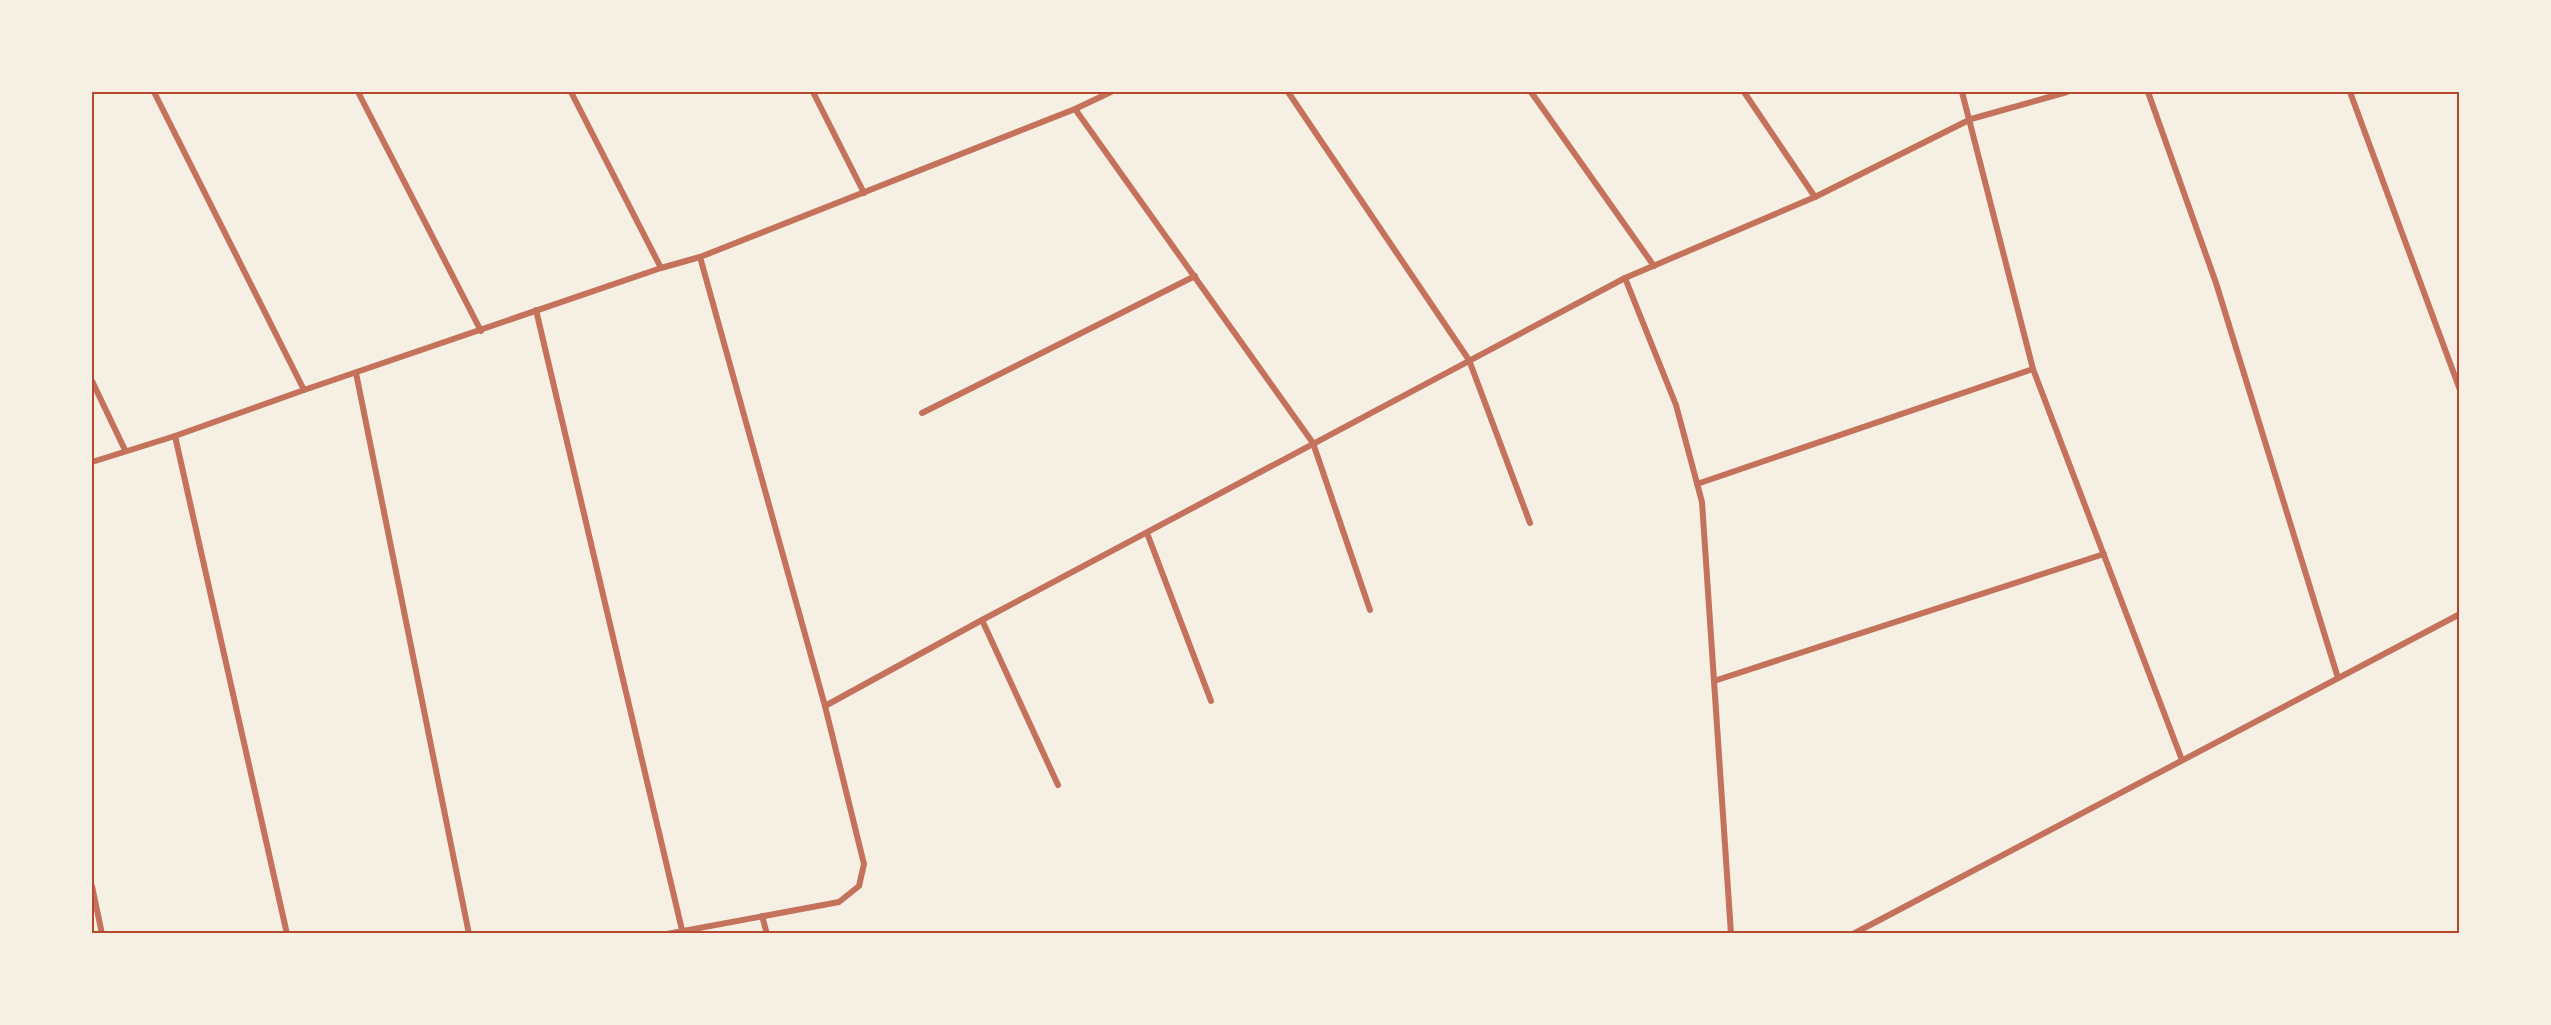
<svg xmlns="http://www.w3.org/2000/svg" width="2551" height="1025" viewBox="0 0 2551 1025" font-family="'Exo 2',sans-serif">
<style>
.lines{fill:none;stroke-linecap:round;stroke-linejoin:round}
.minor{stroke:#c5725c;stroke-width:6}
.neatline{fill:none;stroke:#b5482f;stroke-width:2}
</style>
<rect width="100%" height="100%" fill="#f6efe4"/>
<g class="lines">
<g class="minor">
<polyline points="358,92 481,331"/>
<polyline points="571,92 661,268"/>
<polyline points="813,92 864,193"/>
<polyline points="1288,92 1469,360 1530,523"/>
<polyline points="1531,92 1654,266"/>
<polyline points="1744,92 1815,197"/>
<polyline points="1962,92 2033,369 2182,760"/>
<polyline points="2148,92 2216,283 2338,678"/>
<polyline points="2350,92 2460,390"/>
<polyline points="1075,109 1313,443 1370,610"/>
<polyline points="1625,278 1676,405 1702,502 1731,934"/>
<polyline points="536,310 682,930"/>
<polyline points="356,373 469,934"/>
<polyline points="92,381 125,450"/>
<polyline points="304,390 661,268 700,257 1075,109 1111,92"/>
<polyline points="922,413 1195,276"/>
<polyline points="175,436 287,934"/>
<polyline points="92,462 175,436 304,390 154,92"/>
<polyline points="1697,484 2033,369"/>
<polyline points="1147,533 1211,701"/>
<polyline points="982,620 1058,785"/>
<polyline points="1714,681 2104,554"/>
<polyline points="825,706 982,620 1625,278 1815,197 1971,119 2067,92"/>
<polyline points="92,886 102,934"/>
<polyline points="762,916 767,934"/>
<polyline points="667,934 839,902 859,886 864,864 825,706 700,257"/>
<polyline points="1853,934 2460,614"/>
</g>
</g>
<rect width="2551" height="1025" fill="none" stroke="#f6efe4" stroke-width="186"/>
<rect x="93" y="93" width="2365" height="839" class="neatline"/>
</svg>
